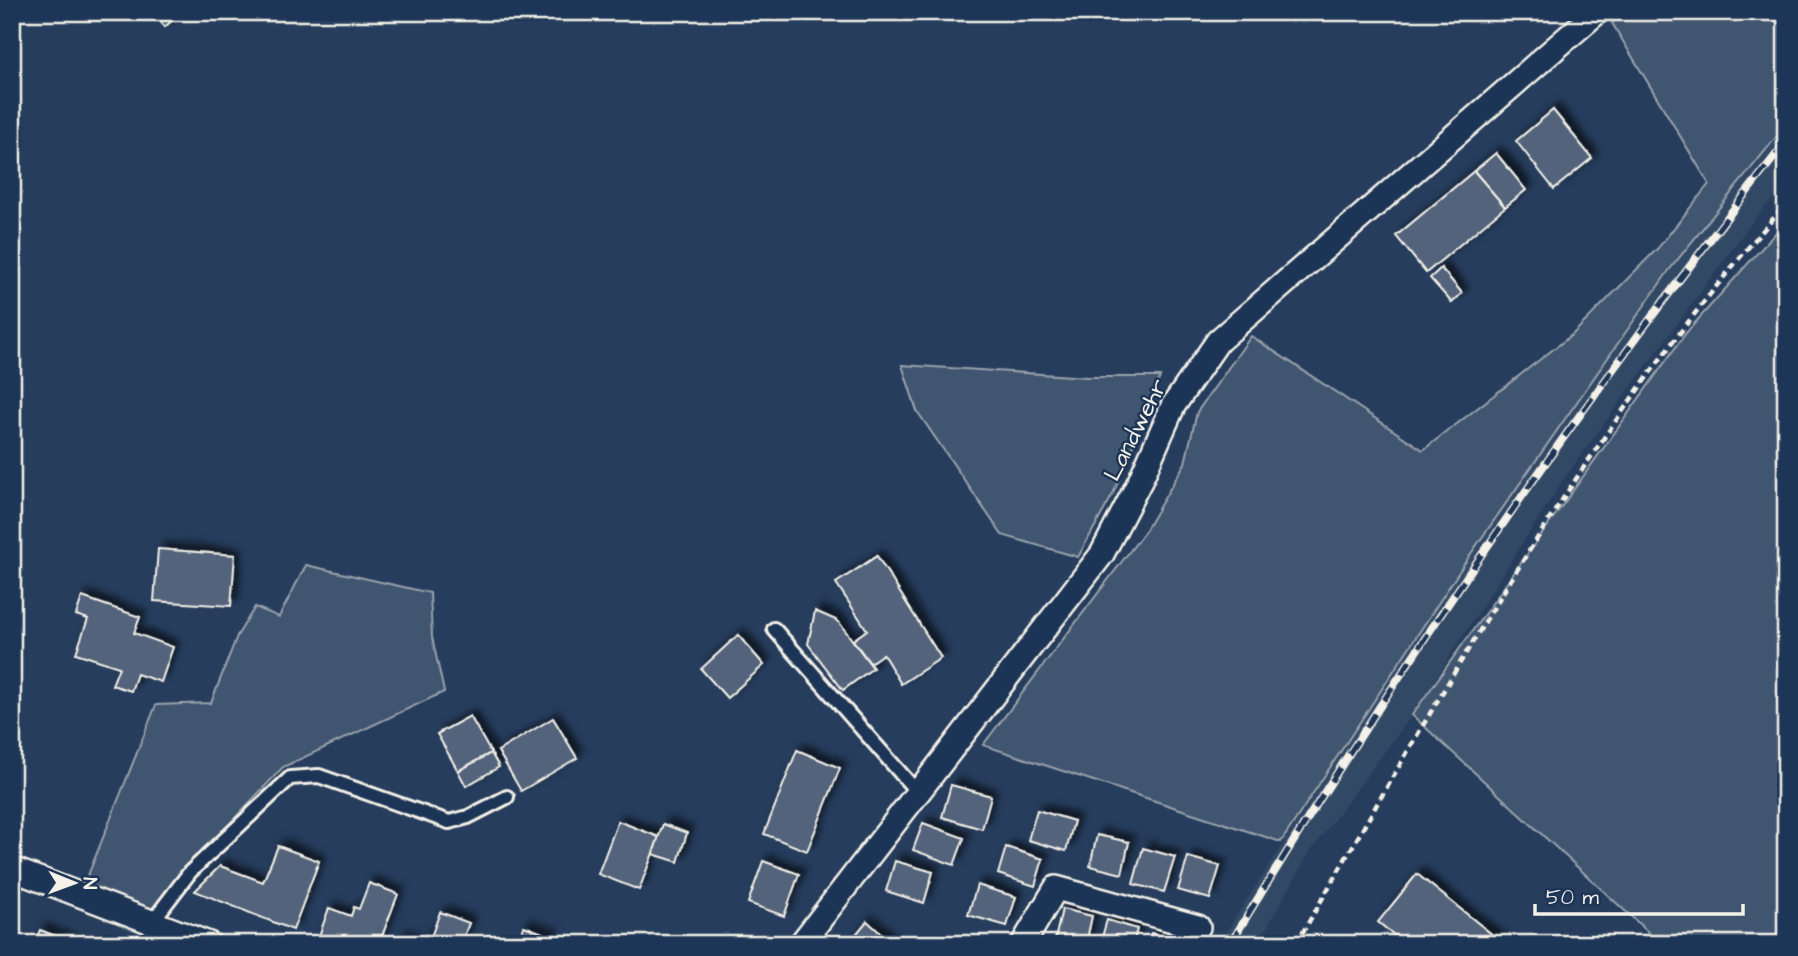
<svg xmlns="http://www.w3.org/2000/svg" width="1798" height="956" viewBox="0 0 1798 956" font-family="'Architects Daughter',sans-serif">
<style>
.built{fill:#334966}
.green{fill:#40546f;stroke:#9aa2ac;stroke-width:2}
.building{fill:#52647b;stroke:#f4f1e8;stroke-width:2;filter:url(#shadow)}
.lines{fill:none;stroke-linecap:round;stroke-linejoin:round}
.service-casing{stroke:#f4f1e8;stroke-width:18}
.minor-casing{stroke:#f4f1e8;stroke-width:28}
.path{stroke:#f4f1e8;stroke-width:4.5;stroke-dasharray:7 5;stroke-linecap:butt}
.service{stroke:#1d3557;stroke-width:12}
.minor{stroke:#1d3557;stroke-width:23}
.rail-casing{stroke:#f4f1e8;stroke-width:8}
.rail{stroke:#1d3557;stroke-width:5;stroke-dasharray:16;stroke-linecap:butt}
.labels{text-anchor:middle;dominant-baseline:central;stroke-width:5;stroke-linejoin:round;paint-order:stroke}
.street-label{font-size:24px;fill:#f4f1e8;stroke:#1d3557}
</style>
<defs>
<filter id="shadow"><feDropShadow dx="6" dy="-6" stdDeviation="3.5" flood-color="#0009"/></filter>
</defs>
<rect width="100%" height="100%" fill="#263d5d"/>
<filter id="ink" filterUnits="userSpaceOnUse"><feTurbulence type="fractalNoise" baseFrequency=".0143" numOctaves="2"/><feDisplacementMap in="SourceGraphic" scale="14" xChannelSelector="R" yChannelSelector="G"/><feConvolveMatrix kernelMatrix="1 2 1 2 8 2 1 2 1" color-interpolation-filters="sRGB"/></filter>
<g filter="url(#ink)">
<polygon class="built" points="1786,125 1786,185 1754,219 1565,477 1412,715 1310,852 1257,944 1218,944 1474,549 1670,269"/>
<g class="green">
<polygon points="1625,12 1786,12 1786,125 1670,269 1474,549 1281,842 983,745 1145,531 1185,463 1197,412 1251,336 1423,450 1573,334 1658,248 1709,184 1612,23"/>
<polygon points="1786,221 1786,944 1661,944 1412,715 1686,333"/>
<polygon points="902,365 1087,377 1160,377 1113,494 1078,557 1002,535 917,411"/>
<polygon points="306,565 430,593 432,637 444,692 283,767 184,872 148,917 81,893 156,705 211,703 237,636 255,607 279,617"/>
</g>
<g class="building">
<polygon points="152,12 181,12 165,27"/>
<polygon points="1553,110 1592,158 1554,189 1516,141"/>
<polygon points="1496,153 1526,190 1505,207 1474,171"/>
<polygon points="1474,171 1505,207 1426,273 1396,236"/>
<polygon points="1441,268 1462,293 1452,303 1430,278"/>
<polygon points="158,549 235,555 231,606 154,601"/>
<polygon points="877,556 941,658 901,684 883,654 870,663 853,640 867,630 836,583"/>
<polygon points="82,597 140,617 134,633 173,647 161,682 137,674 131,691 112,685 119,667 76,653 88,619 76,615"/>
<polygon points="815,611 838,621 873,668 843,690 808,644"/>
<polygon points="738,635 764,665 727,698 701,669"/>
<polygon points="470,716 491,753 458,771 437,734"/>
<polygon points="553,718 577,758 521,791 498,751"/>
<polygon points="797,750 840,768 807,851 764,834"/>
<polygon points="491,753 499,767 466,786 458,771"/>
<polygon points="951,785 991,796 982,829 942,817"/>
<polygon points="1037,810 1074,821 1066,851 1028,840"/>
<polygon points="618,821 659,837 639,890 598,874"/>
<polygon points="923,823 964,838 954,865 913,850"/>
<polygon points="663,824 687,833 678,862 653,854"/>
<polygon points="1097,835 1129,842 1122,874 1090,866"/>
<polygon points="278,846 319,861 293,930 195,891 220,866 263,882"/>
<polygon points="1006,847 1043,859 1035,886 998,874"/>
<polygon points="1143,848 1175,857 1164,892 1133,884"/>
<polygon points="1188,857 1220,866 1210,899 1178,890"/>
<polygon points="763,861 799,874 784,916 748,903"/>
<polygon points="895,861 933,872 924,903 886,891"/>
<polygon points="1417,874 1504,944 1405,944 1378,922"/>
<polygon points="369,883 398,894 379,944 339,944 319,936 329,908 351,916 354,907 359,909"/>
<polygon points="977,885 1016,897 1007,926 968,915"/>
<polygon points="1062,909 1092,916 1086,944 1054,944"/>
<polygon points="440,912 469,923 461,944 423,944 426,935 431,937"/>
<polygon points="1107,920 1137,929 1133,944 1100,944"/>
<polygon points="867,921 893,944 848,944"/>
<polygon points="524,926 553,937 550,944 518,944"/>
<polygon points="40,930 76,944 34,944"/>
<polygon points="1151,933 1181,941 1180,944 1148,944"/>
<polygon points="401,936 421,944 398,944"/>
</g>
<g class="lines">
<g class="service-casing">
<g id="service">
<polyline points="774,629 918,793"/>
<polyline points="152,922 190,872 290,778 319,776 449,822 468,817 507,797"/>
</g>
</g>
<g class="minor-casing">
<g id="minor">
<polyline points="12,869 209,944"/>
<polyline points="801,944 1102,554 1140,481 1173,406 1218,341 1597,12"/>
<polyline points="1023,944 1056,888 1198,927"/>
</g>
</g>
<path class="path" d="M1296,944c149,-256 292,-518 490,-740"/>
<use href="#service" class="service"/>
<use href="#minor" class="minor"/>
<g class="rail-casing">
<path id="rail" d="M1230,944c169,-278 354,-547 556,-802"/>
</g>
<use href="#rail" class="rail"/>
</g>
</g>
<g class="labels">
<g class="street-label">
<text transform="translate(1136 430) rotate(-63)">Landwehr</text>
</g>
</g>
<rect width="1798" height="956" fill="none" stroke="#1d3557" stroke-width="42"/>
<rect x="21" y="21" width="1756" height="914" fill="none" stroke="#f4f1e8" stroke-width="2.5" filter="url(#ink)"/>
<g transform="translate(74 883) rotate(91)" stroke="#1d3557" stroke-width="5" paint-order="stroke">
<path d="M0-5L12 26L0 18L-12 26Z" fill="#f4f1e8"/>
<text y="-10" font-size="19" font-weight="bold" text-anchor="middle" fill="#f4f1e8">N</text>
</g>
<path d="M1535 904v10h208v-10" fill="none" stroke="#f4f1e8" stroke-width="3.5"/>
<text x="1546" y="904" font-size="21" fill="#f4f1e8" stroke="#1d3557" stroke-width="5" paint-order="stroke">50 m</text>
</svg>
